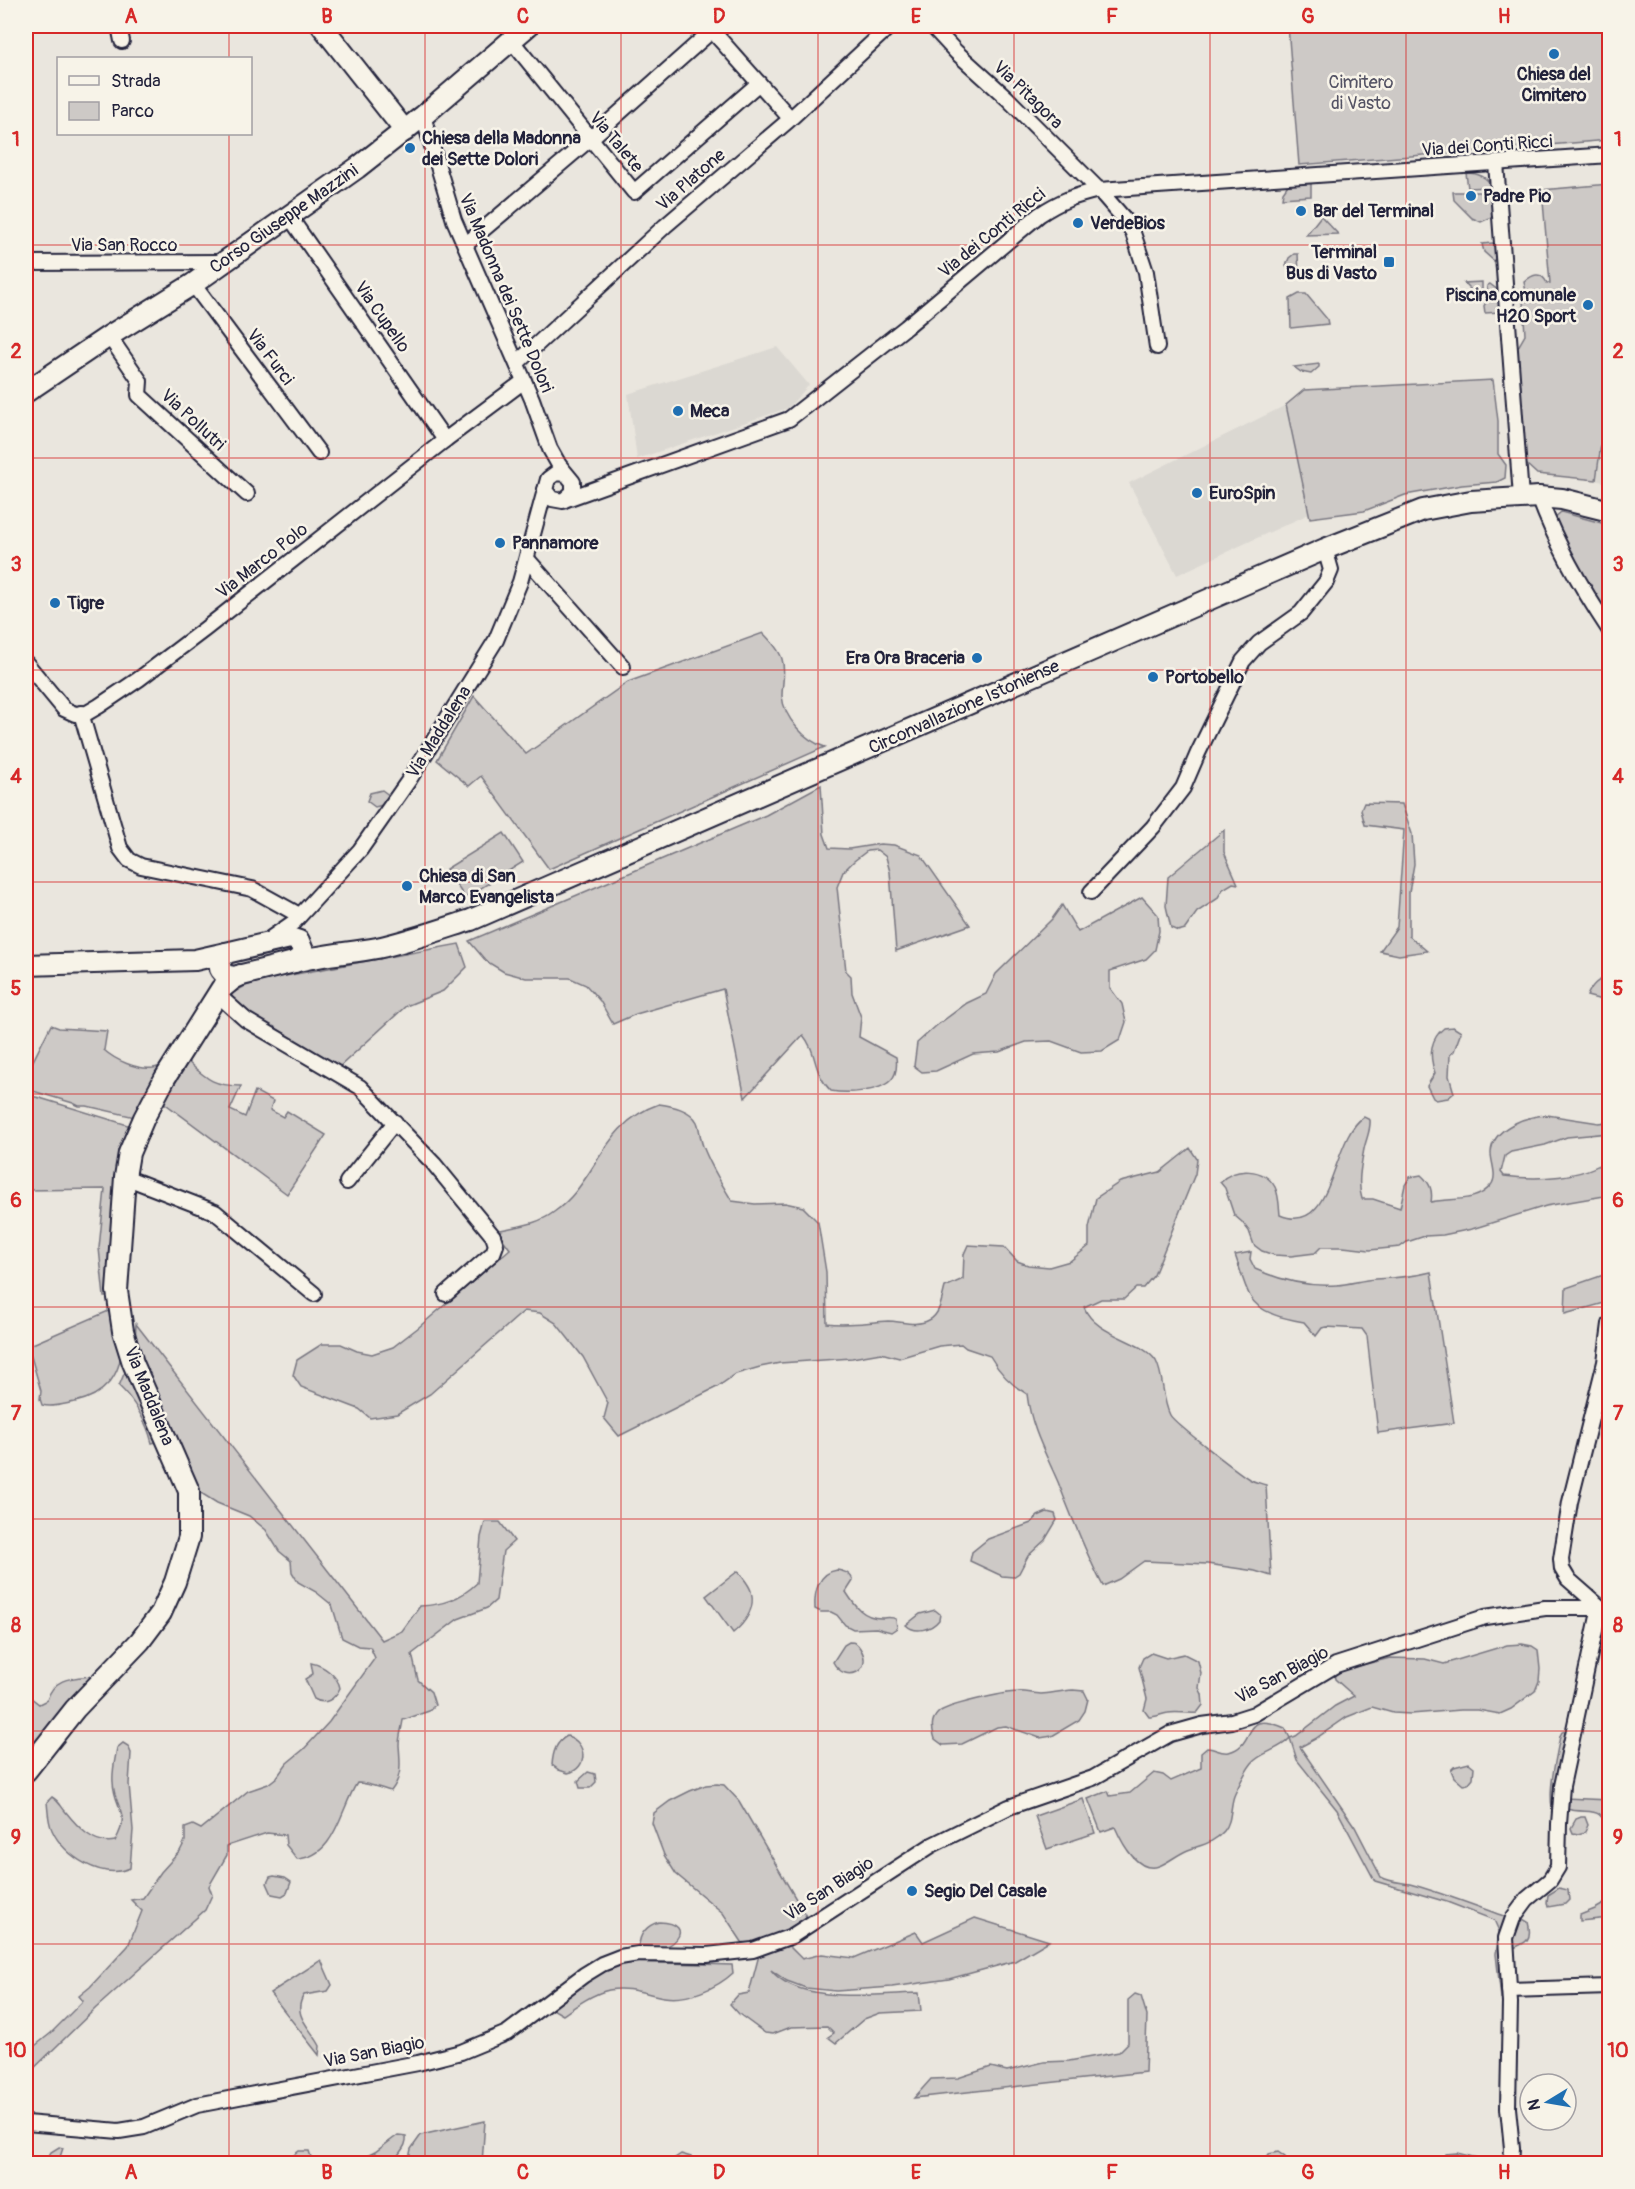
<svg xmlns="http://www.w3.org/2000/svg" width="1635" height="2189" viewBox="0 0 1635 2189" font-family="Pangolin,sans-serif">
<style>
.built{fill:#dbd8d2}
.green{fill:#cdc9c6;stroke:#787680;stroke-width:1.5}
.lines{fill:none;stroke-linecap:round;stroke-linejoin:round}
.street-casing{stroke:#22223b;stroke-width:18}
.secondary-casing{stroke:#22223b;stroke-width:24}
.street{stroke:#f7f3e8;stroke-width:14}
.secondary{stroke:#f7f3e8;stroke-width:20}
.grid{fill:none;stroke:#d62828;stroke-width:1.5;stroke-opacity:0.55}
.poi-dot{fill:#1f6fb2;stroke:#f7f3e8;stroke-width:2}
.labels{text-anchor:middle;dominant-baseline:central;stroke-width:5;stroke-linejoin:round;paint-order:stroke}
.poi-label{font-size:18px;font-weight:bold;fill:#22223b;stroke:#f7f3e8;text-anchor:start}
.park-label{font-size:18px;fill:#555465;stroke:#f7f3e8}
.street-label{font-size:18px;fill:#22223b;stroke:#f7f3e8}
.neatline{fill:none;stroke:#d62828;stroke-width:2}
.grid-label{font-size:20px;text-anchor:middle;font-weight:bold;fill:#d62828}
</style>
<rect width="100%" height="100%" fill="#eae6de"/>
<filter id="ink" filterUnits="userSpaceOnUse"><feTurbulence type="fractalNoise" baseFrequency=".0167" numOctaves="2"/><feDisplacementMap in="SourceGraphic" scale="12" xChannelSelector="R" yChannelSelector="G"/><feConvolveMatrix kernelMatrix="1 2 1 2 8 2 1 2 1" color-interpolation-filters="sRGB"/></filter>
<g filter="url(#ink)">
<g class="built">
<polygon points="777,347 809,385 788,408 637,459 628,394"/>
<polygon points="1609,380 1609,484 1596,480"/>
<polygon points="1286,405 1309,514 1177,575 1129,483"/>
</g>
<g class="green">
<polygon points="1288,26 1609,26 1609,140 1299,165"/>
<path d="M1466,173c11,0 21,3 26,14l-24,1z"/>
<polygon points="1311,179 1311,196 1282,198 1283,192 1290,182"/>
<path d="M1609,184l1,196 -14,100 -59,-6 -11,-10 -9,-115 8,-14 -2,-34h5l-4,-19c9,-8 17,-11 23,1h3l-8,-93z"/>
<polygon points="1453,192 1492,192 1494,213 1490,218 1481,222 1472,218 1454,200"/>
<polygon points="1321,216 1338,234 1306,235"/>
<polygon points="1493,243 1496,244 1497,254 1494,261 1484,252 1482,244"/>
<polygon points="1294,254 1298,254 1299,275 1292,274 1286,266 1289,258"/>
<polygon points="1482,282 1482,298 1480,299 1464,283"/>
<polygon points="1490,284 1499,291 1500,312 1485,313 1484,306 1488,298 1487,286"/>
<polygon points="1299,294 1306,294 1327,319 1328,324 1291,328 1290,299"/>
<polygon points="1319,364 1319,367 1311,374 1301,372 1294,367"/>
<polygon points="1493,380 1498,421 1498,454 1506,465 1505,478 1497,482 1462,485 1405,495 1364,511 1310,518 1286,405 1304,390"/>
<polygon points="1561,512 1609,525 1609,622 1591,593 1552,520"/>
<path d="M763,633c7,7 16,16 19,26 4,13 0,24 0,37 2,22 23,45 43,51l-276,122 -68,-93 -12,10 -32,-26 37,-64 52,58 102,-72z"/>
<path d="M821,785l3,49 5,14 20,1 31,-5 14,1 27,10 49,70 -74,26 -6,-79 -4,-15 -9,-7 -10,1 -13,10 -11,11 -6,15 9,84 5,5 1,17 9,24 -2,20 37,20c1,7 1,17 -5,23 -11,12 -45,14 -60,11 -19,-19 -13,-38 -28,-56l-58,63 -22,-109 -87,25 -23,10 -13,-23 -14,-16 -16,-7h-44l-22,-6 -18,-11 -17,-20 297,-126z"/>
<polygon points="382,790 390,796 386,804 375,807 367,801 370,793"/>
<polygon points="1364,803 1402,804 1412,834 1414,864 1409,892 1409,936 1427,951 1399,955 1380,951 1397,927 1404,830 1365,825 1361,810"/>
<polygon points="1224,830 1224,852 1238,884 1233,883 1223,889 1217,899 1197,912 1185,929 1178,931 1171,928 1166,906 1168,877"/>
<polygon points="504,833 523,862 465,898 446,869"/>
<polygon points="1142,897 1158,915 1159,931 1155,950 1146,959 1110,971 1110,988 1122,1004 1126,1022 1120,1040 1102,1051 1081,1052 1051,1041 1026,1042 999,1052 973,1054 936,1071 922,1072 914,1066 917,1043 936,1026 967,1003 986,994 996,974 1052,919 1062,905 1078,932"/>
<polygon points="459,944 467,967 443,991 406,1006 338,1068 289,1040 235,1004 231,994 245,986 269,979"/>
<path d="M1609,978v24l-22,-6c5,-11 10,-17 22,-18z"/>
<path d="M51,1025l8,3 48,3 -3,19c11,10 33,20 49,18 6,-1 8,-3 14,-3l-28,53 -52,-12h-8l-6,-3 -47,-14v-14z"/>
<path d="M1453,1027l8,5 -7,19 -4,4 -1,21 5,17 -6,5 -12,2 -3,-2 -6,-12 8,-13c-6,-17 -6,-33 9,-45z"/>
<path d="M187,1061c20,18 26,25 54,25l-11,24 15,7 10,-26 18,10 -3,9 13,7 4,-6 39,24 -39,59 -124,-92z"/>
<polygon points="26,1095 40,1098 131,1126 113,1297 104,1297 99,1248 105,1189 26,1190"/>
<path d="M659,1104c13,2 31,5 38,18 3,7 3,17 6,24 7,19 18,37 29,55l23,3 30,-1 18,4 15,15 8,50 1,51c20,3 40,-1 61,-2 13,0 28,6 41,-1 11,-5 13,-22 16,-33l18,-8 1,-25 4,-9 36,2 13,14 11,4 21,2 21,-6 19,-15v-18l7,-30 24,-16 40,-10 30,-24 7,11 -2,15 -41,101 -11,13h-7l-12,11h-23l-17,8c11,29 59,33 72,54 8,15 6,39 14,54 4,8 68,57 79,64 5,3 11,4 17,6l5,91 -16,-5 -48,-7 -63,-3 -25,18 -16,7c-18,-34 -31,-69 -45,-104 -13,-30 -27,-54 -31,-88 -16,-9 -28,-22 -37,-38l-24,-8 -5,-4 -22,2 -40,12 -18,-5 -29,5 -72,5 -20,4 -24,7 -19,13 -98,49 -15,-18 4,-15 -25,-46 -27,-34 -16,-10 -16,-2 -94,83 -33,20 -27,4 -11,-9 -58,-22 -8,-12 4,-15 25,-16h19l16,7 15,3 21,-7 26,-20 91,-78 -13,-18c20,-5 40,-6 57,-19 44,-31 47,-88 105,-108z"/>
<path d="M1547,1115l52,8 8,-1 2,-3v14l-42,4 -22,8 -34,7 -6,4 -4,16 3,4c33,4 78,3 105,-17v38l-5,-1 -58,10 -74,23 -29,6 -18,1 -18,6 -7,5 -30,3 -27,-3h-22l-6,6 -24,3 -17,-1 -12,-4 -8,-6 -5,-14 -7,-9 -8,-7 -9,-27 -5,-6c15,-15 44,-15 55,5 4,8 4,18 5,28 55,23 50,-77 84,-98l6,3c1,10 -4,19 -6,29 -3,16 -7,35 -2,50h11l27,9 5,-23 5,-8 11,-2c9,8 12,15 10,27 20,-5 45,2 60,-17 7,-9 0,-22 0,-32 1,-25 35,-37 56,-38z"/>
<path d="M1251,1252l-1,7 5,10c25,11 54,18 82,16 13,-1 25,-5 38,-6 20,-1 36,-2 56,-7l23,151 -76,10 -11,-97 -5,-7 -36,-2 -4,1 -6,8 -12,-14c-17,-3 -45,-8 -54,-26 -7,-13 -10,-28 -15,-41z"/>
<polygon points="1609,1273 1608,1302 1565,1314 1566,1288"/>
<path d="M113,1309c3,11 8,25 8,37 1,30 -18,50 -46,56 -11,2 -22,6 -33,3l-2,-6 1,-8 -13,-45z"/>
<path d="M136,1324l246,316 20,-9 18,-25c23,-1 40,-7 57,-23l4,-46 4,-15h15l14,19 -11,10 -7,49 -9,8 -29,11 -46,35 6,26 13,12 4,13 -6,6 -26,9c-1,8 -4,17 -4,25 1,17 4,31 -8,46 -12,-3 -21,-8 -34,-8 -17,26 -21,74 -60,76l-11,-14 -1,-10 -18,-2 -40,13v9l-18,31 3,9 -7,15 -109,98 -70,68v-23l25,-20 32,-32 -4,-5 11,-9 38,-41 14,-35 -11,-11 12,-2 18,-26 19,-21 5,-10v-13l8,-3 8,4 47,-38 20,-7 9,-7 10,-14 17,-14 25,-27 46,-64 -5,-11 -12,-1 -16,-8 -10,-33 -16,-13 -18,-10 -6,-10 -1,-11 -12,-10 -13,-21 -17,-14 -32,-13 -21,-13 -62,-130z"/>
<path d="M129,1371l31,70 -8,2c-5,-20 -18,-43 -33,-57l5,-12z"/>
<polygon points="1047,1512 1055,1514 1057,1520 1045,1540 1028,1556 1019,1573 1013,1577 1002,1576 970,1561 972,1552 988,1539 1031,1523 1038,1516"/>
<path d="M837,1570c8,2 14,3 16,11l-7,11c9,14 17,26 35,26 6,0 9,-2 15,1l1,9 -6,4 -15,-4 -23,1 -8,-4 -8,-10 -6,-3h-10l-6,-3c-1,-17 3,-36 22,-39z"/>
<path d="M738,1571c4,6 11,13 13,20 5,17 -6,32 -18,42l-27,-37z"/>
<path d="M935,1610l5,4 -1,6c-8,10 -24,14 -33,5l14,-11z"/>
<path d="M849,1642c6,0 8,1 11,6 15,23 -15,37 -27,14l11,-17z"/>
<path d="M1522,1644l10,2 6,4 2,19 -1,12 -4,10 -24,18 -11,5 -22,-4h-17l-50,4 -18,-1 -21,-6 -25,10 -32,22 -15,8 55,80 26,50c11,6 24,5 36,9 30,9 59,20 89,31l-2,18 2,56 -5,7 -5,-44 3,-23 -5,-11 -47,-18 -72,-21 -38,-71 -40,-50 -7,-22c-10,12 -29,14 -38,25 -8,10 -13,22 -18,33 -4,11 -2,26 -10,35 -10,12 -23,14 -36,19 -10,4 -19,12 -29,16 -21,8 -37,-23 -44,-39l-14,5 -13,-33 20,-8 2,5 20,-3 24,-20 9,2 8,6 30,-13v-15l6,-5c8,0 14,6 22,4 29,-7 11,-44 56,-24l5,10 6,-2 39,-30 19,-10 -19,-17 -1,-7 56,-14 35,1 19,5 63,-19z"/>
<path d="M1151,1653l15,5 18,-4 14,7 3,12 -2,15 3,6 1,11 -6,8c-10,1 -20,-2 -29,0 -7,1 -12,4 -19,4l-5,-7 3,-11 -8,-32 4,-9z"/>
<path d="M311,1663c12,2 27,13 29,25 -5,11 -15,18 -26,11l-9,-20 8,-5z"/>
<path d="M93,1676l-45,58 -22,23v-63l13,10 8,-4c7,-23 25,-22 46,-24z"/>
<path d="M1073,1690l11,1 4,8 -3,12 -6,9 -27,16 -12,2 -34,-12 -9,1 -35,17 -19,1 -8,-6c-3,-10 -5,-18 3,-26 7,-8 68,-21 80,-21 7,-1 15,2 23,2 10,-1 21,-3 32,-4z"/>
<path d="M1565,1731l3,2 -13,82c-10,-16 2,-60 5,-79l2,-4z"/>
<path d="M567,1736c20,6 22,32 1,37l-9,-3 -7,-5c1,-13 4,-23 15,-29z"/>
<path d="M123,1743l5,3 3,7 -2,31 4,46 -3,38c-28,12 -66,-11 -78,-38 -4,-8 -4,-19 -5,-28l5,-5c7,4 8,8 13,14 12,15 29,35 50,30 17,-29 -1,-32 -2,-59 -1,-11 2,-23 4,-34z"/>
<polygon points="1469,1763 1474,1767 1473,1778 1468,1784 1463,1785 1454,1777 1451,1770 1454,1767"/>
<polygon points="588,1772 595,1774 596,1782 590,1788 580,1788 578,1781"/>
<polygon points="717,1784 724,1785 739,1801 807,1918 769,1939 746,1948 723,1913 676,1874 664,1855 652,1823 654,1813 670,1801 690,1791 706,1785"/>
<path d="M1564,1798l45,2v33c-9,-30 -17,-18 -43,-24z"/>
<polygon points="1083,1799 1095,1833 1047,1849 1035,1816"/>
<polygon points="1581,1817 1585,1817 1588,1825 1585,1832 1578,1834 1573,1833 1571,1828 1576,1819"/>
<polygon points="274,1876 285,1878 291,1882 287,1893 282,1896 272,1894 267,1883 270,1877"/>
<polygon points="1559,1888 1568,1890 1569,1900 1565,1904 1548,1907 1547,1902 1548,1895"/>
<polygon points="1609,1901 1609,1918 1580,1921 1580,1915 1595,1909"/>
<path d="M1519,1917l9,5c5,19 -2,21 -19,28z"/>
<path d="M975,1918l74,23 -34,20 -66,18 -57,8 -56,4 -30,-3 -19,-7 -16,-11c27,35 107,24 148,23l2,18 -41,2 -16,6 -28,24 -8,-6 6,-4 -7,-7 -36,1 -18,7 -8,-1 -26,-19 -9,-10 8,-9 11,-2 10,-38 28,-11 15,15 20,-5 32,4 62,-26 7,10z"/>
<path d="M659,1922c42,1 11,37 -20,25 0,-13 8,-22 20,-25z"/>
<path d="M321,1960l11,25 -4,6 -24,4c-13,20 7,33 16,51l-1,9 -49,-62z"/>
<path d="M632,1962l100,3 1,8c-16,15 -46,28 -69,24 -18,-3 -36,-11 -55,-7 -17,4 -32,15 -46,25l-14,-8c25,-21 51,-38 83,-45z"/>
<polygon points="1135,1994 1141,1996 1147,2016 1145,2072 914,2098 931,2079 958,2078 991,2067 1007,2071 1044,2062 1069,2061 1119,2052 1128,2043 1128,2000"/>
<polygon points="485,2121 482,2163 408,2163 411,2149 421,2135"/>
<path d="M398,2135l8,1c2,11 -9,17 -12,27h-41l22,-11z"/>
<polygon points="59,2147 63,2148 58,2163 45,2163 51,2152"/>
<polygon points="299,2151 309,2151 313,2163 292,2163 294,2155"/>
<polygon points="1278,2152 1285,2157 1288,2163 1263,2163 1269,2154"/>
<polygon points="1457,2153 1477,2158 1485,2163 1443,2163 1446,2154"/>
<polygon points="681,2154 691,2157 695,2163 671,2163 672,2160"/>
</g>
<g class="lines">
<g class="street-casing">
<g id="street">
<polyline points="119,26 122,41"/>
<polyline points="708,26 790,118"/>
<polyline points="932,26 956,52 1007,98 1099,190 1127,222 1133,233 1146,272 1157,347"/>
<polyline points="511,40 634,192 759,83"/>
<polyline points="423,116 454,220 532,399 550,449 559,465 573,482 573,492 563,501 552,499 545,490 548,479 556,473 566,474"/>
<polyline points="1496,163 1521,497"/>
<polyline points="289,216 445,440"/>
<polyline points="465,245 590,139 717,26"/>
<polyline points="26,263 223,262"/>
<polyline points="193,284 319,453"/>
<polyline points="109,336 140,381 139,395 247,494"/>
<polyline points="517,363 665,226 788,121 890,26"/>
<path d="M1539,497c17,48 43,92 71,134"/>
<path d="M567,499l222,-80 117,-92 133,-112c21,-14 35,-19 60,-25l511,-35"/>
<polyline points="527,559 623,667"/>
<polyline points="26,663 64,709 75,714 87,713 99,706 139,679 205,629 445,440 524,381"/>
<polyline points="81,713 120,848 129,860 141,866 252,889 299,915"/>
<polyline points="1091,892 1153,827 1183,788 1198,753 1243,661 1259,643 1301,613 1326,582 1331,570 1325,549"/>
<polyline points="271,938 294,922 360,850 409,780 496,640 520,582 545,490"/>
<polyline points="218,995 246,1020 360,1087 434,1164 493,1236 496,1245 493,1253 446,1294"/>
<polyline points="125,1177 215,1212 314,1294"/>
<polyline points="347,1182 395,1122"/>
<polyline points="1509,1990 1610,1987"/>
<polyline points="26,2123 119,2131 144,2127 197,2105 418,2063 461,2052 507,2033 584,1975 602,1964 620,1957 638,1954 707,1955 753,1950 792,1936 932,1845 1009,1807 1093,1778 1170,1734 1202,1725 1232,1721 1254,1714 1336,1665 1485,1617 1545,1608 1610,1608"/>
<polyline points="1511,2164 1512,2148 1508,2108 1510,2003 1506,1938 1513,1918 1527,1899 1550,1880 1558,1867 1559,1824 1562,1786 1600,1607 1568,1579 1562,1569 1561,1559 1570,1502 1605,1362 1610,1324"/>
</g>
</g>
<g class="secondary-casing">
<g id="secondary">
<polyline points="322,26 405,131"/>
<polyline points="26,392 109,336 193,284 357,168 423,116 528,26"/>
<polygon points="290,938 299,941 303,951 301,957 294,962 234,977 225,975 220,969 220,961 226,953"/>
<path d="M294,962c27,-7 55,-9 83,-14 32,-7 63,-18 94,-28l854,-371 98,-39 48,-9 68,-4 23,2 48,12"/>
<polyline points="26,965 195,960 226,953"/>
<polyline points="26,1771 75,1709 140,1641 161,1613 175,1582 189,1537 189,1491 133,1363 123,1331 117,1291 125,1177 129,1153 144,1118 165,1078 221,989 233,979 241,975"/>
</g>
</g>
<use href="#street" class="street"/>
<use href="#secondary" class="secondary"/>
</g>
</g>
<path class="grid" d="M229,26v32M425,26v2138M621,26v2138M818,26v2138M1014,26v2138M1210,26v2138M1406,26v2138M229,134v2030M26,245h1584M26,458h1584M26,670h1584M26,882h1584M26,1094h1584M26,1307h1584M26,1519h1584M26,1731h1584M26,1944h1584"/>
<g class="poi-dot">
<circle cx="1554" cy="54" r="6"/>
<circle cx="410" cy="148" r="6"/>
<circle cx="1471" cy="196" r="6"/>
<circle cx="1301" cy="211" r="6"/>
<circle cx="1078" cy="223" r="6"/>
<rect x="1383" y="256" width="12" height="12" rx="3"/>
<circle cx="1588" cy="305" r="6"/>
<circle cx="678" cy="411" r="6"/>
<circle cx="1197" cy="493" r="6"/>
<circle cx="500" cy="543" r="6"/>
<circle cx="55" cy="603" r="6"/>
<circle cx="977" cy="658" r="6"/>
<circle cx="1153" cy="677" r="6"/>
<circle cx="407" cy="886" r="6"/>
<circle cx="912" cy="1891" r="6"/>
</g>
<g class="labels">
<g class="poi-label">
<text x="1554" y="74" text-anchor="middle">Chiesa del<tspan x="1554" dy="21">Cimitero</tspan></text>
<text x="422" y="138">Chiesa della Madonna<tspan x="422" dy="21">dei Sette Dolori</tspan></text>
<text x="1483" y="196">Padre Pio</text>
<text x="1313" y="211">Bar del Terminal</text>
<text x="1090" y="223">VerdeBios</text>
<text x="1377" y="252" text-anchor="end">Terminal<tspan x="1377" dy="21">Bus di Vasto</tspan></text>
<text x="1576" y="295" text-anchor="end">Piscina comunale<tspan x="1576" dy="21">H20 Sport</tspan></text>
<text x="690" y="411">Meca</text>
<text x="1209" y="493">EuroSpin</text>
<text x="512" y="543">Pannamore</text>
<text x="67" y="603">Tigre</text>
<text x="965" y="658" text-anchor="end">Era Ora Braceria</text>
<text x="1165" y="677">Portobello</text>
<text x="419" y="876">Chiesa di San<tspan x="419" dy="21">Marco Evangelista</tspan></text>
<text x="924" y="1891">Segio Del Casale</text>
</g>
<g class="park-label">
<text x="1361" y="82">Cimitero<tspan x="1361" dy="21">di Vasto</tspan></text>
</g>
<g class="street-label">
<text transform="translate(1028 95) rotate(44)">Via Pitagora</text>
<text transform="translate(616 142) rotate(50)">Via Talete</text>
<text transform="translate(1487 146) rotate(-4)">Via dei Conti Ricci</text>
<text transform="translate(691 180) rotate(-41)">Via Platone</text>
<text transform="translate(284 219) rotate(-35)">Corso Giuseppe Mazzini</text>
<text transform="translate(992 233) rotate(-39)">Via dei Conti Ricci</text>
<text x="124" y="245">Via San Rocco</text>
<text transform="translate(506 293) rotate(67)">Via Madonna dei Sette Dolori</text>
<text transform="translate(382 317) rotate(55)">Via Cupello</text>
<text transform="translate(270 357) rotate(53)">Via Furci</text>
<text transform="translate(193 420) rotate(43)">Via Pollutri</text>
<text transform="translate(262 561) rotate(-38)">Via Marco Polo</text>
<text transform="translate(964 707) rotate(-24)">Circonvallazione Istoniense</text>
<text transform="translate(439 732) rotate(-58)">Via Maddalena</text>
<text transform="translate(149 1396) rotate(68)">Via Maddalena</text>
<text transform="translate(1282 1675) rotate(-28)">Via San Biagio</text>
<text transform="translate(829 1889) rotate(-33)">Via San Biagio</text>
<text transform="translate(374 2052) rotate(-11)">Via San Biagio</text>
</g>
</g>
<rect width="1635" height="2189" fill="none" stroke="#f7f3e8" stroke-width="66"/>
<rect x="57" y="57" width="195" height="78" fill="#f7f3e8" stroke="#a29fa3" stroke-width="1.5"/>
<rect x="69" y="76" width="30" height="9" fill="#f7f3e8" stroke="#a29fa3" stroke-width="1.5"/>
<text x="111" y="87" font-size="18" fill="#22223b">Strada</text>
<rect x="69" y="102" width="30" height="18" fill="#cdc9c6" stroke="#a29fa3" stroke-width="1.5"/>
<text x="111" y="117" font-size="18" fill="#22223b">Parco</text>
<g transform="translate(1548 2102) rotate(259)"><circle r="28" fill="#f7f3e8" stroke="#a29fa3" stroke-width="1.5"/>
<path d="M0-4.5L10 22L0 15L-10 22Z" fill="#1f6fb2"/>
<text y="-9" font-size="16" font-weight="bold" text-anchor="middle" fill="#22223b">N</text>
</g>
<rect x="33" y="33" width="1569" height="2123" class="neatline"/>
<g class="grid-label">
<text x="131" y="23">A</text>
<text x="327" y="23">B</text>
<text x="523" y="23">C</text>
<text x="719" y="23">D</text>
<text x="916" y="23">E</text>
<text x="1112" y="23">F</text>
<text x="1308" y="23">G</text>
<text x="1504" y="23">H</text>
<text x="16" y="146">1</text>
<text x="1618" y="146">1</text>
<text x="16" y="358">2</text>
<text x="1618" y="358">2</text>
<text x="16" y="571">3</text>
<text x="1618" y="571">3</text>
<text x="16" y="783">4</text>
<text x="1618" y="783">4</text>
<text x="16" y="995">5</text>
<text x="1618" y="995">5</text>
<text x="16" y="1207">6</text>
<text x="1618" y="1207">6</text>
<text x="16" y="1420">7</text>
<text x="1618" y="1420">7</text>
<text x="16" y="1632">8</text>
<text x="1618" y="1632">8</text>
<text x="16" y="1844">9</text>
<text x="1618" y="1844">9</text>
<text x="16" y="2057">10</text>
<text x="1618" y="2057">10</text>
<text x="131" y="2179">A</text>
<text x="327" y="2179">B</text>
<text x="523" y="2179">C</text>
<text x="719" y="2179">D</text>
<text x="916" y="2179">E</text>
<text x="1112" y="2179">F</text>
<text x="1308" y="2179">G</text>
<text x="1504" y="2179">H</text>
</g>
</svg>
